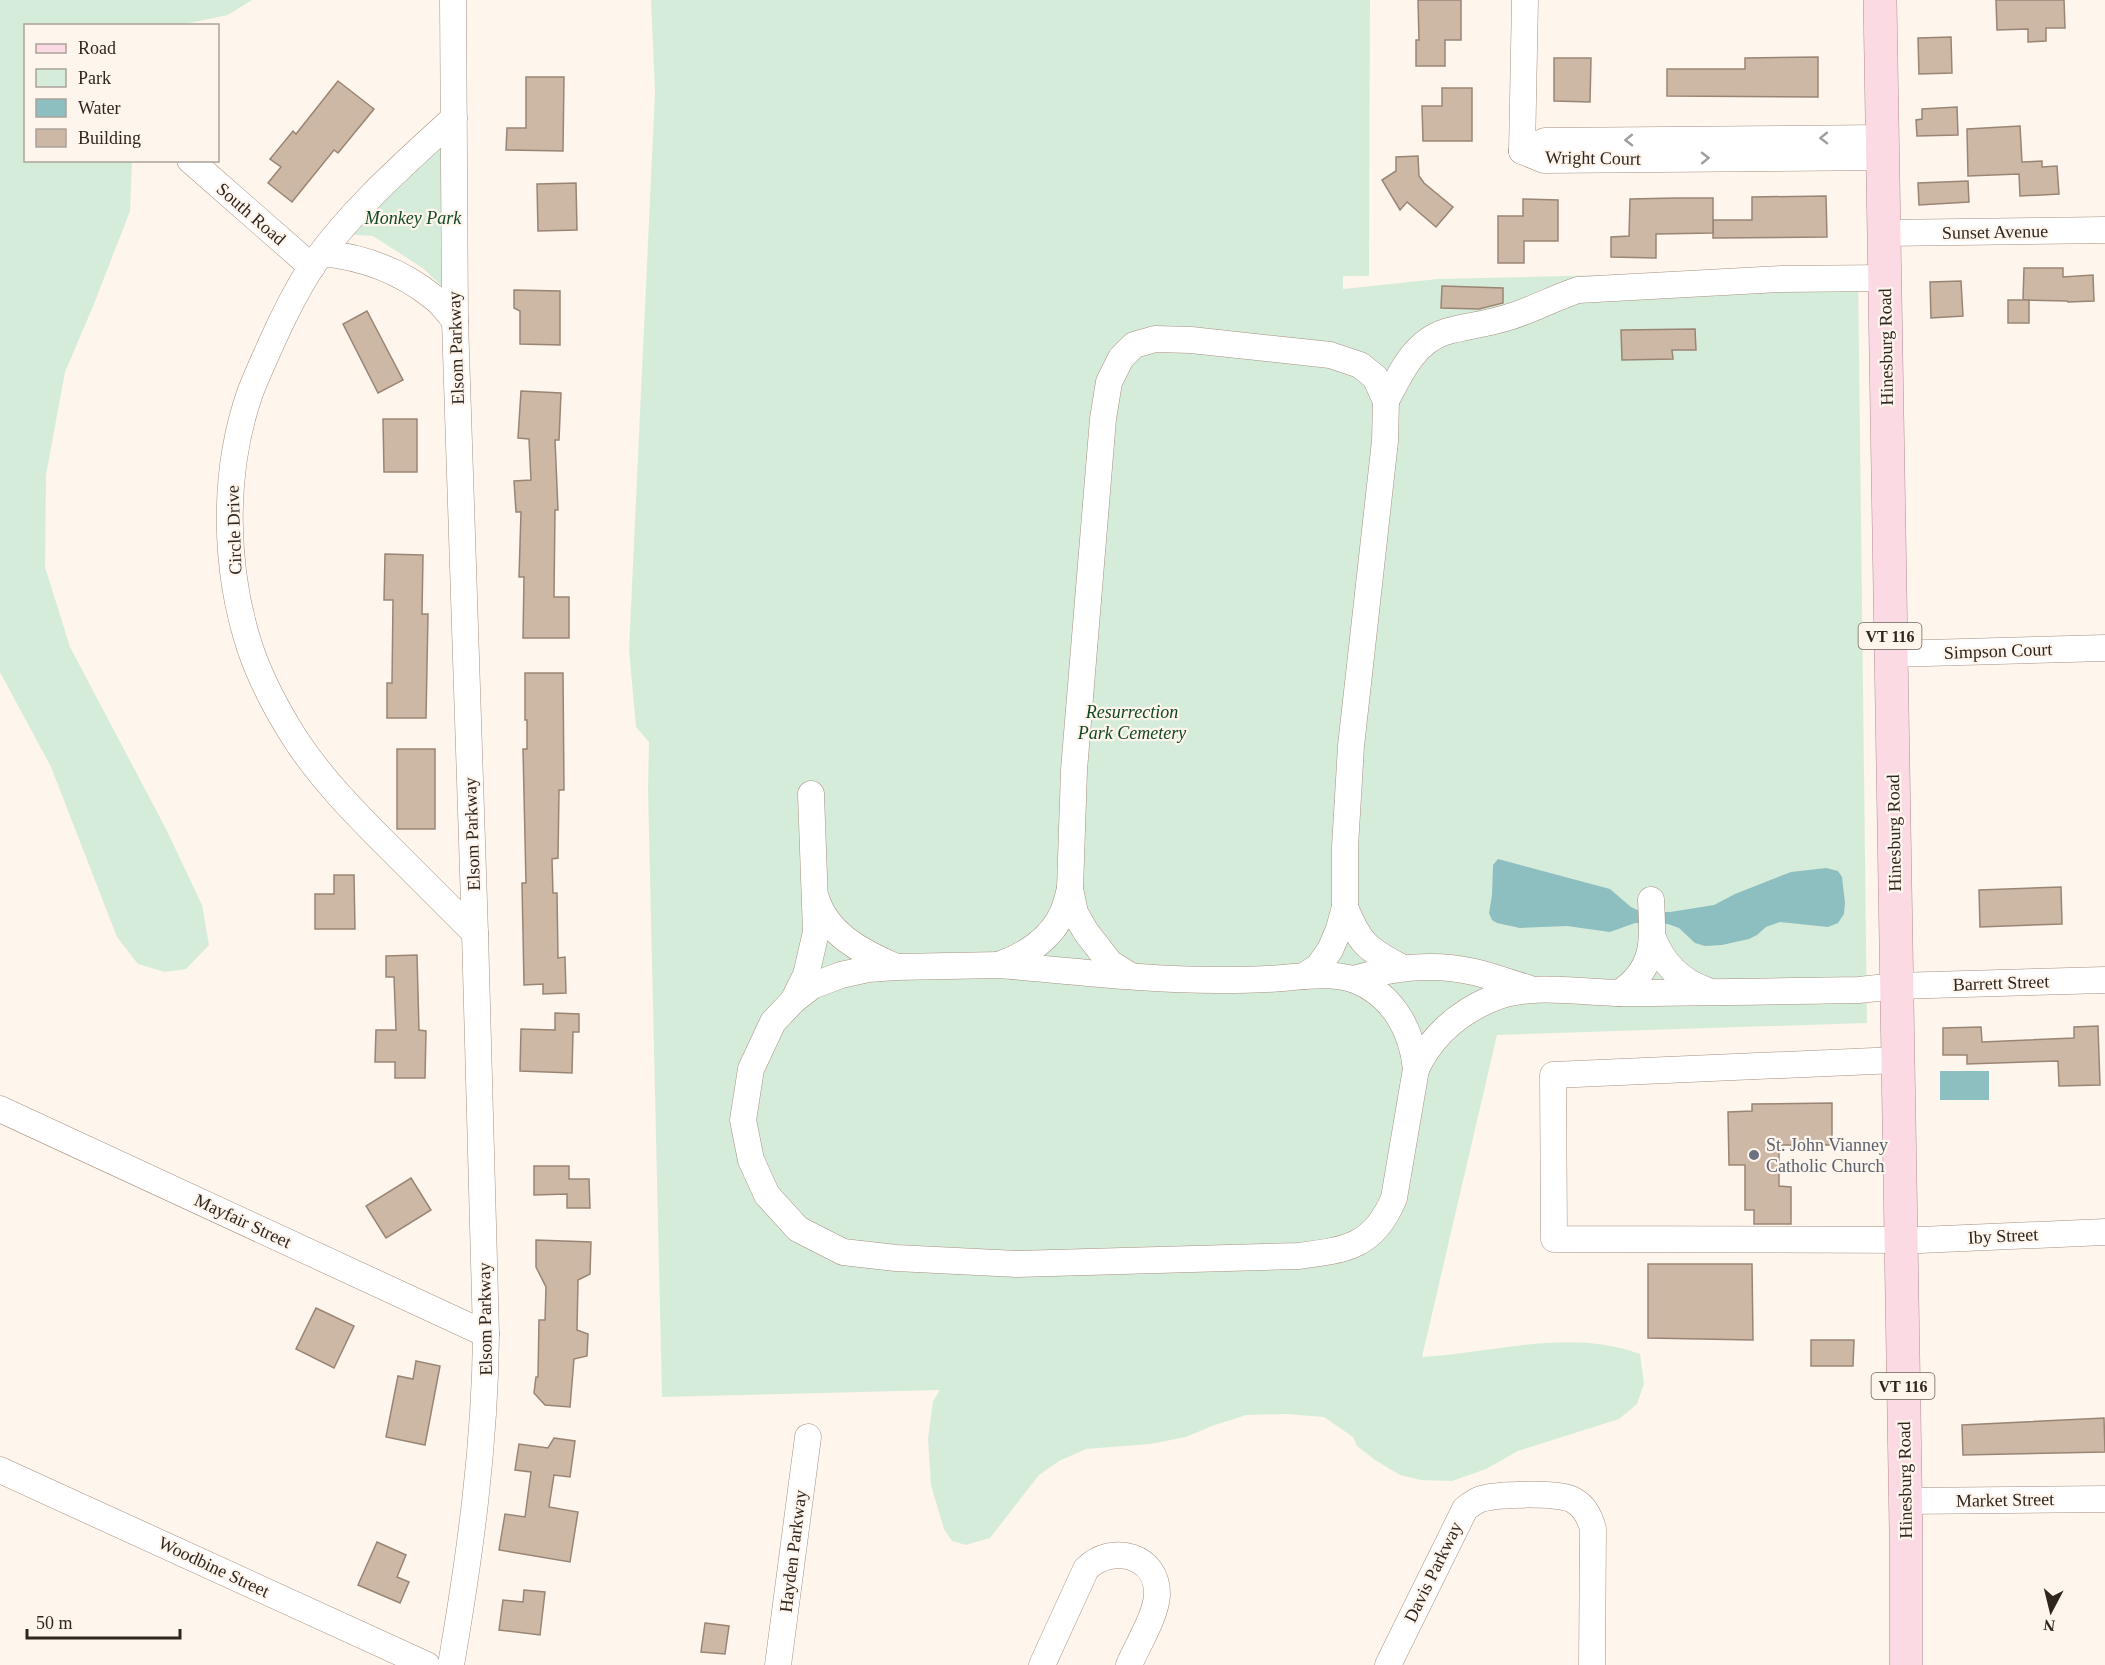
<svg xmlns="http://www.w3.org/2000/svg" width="2105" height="1665" viewBox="0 0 2105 1665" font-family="'Times New Roman',serif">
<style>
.green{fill:#d6ecdb}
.water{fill:#8dbec0}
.building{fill:#cdb7a5;stroke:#9a8574;stroke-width:1.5}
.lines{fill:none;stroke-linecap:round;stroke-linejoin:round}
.minor-casing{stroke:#a6907f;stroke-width:27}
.major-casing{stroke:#b38b92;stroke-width:34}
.minor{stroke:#fff;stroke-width:26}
.major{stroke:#fcdae3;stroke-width:33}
.oneway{stroke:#a19d9a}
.worship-dot{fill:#6b7280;stroke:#fef5ed;stroke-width:2}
.labels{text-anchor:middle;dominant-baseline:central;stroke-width:4.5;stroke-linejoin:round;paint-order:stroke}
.shield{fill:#fef5ed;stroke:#6d645d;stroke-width:1.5}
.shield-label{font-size:16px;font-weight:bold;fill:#2f261f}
.street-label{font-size:18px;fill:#2f261f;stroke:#fef5ed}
.park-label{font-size:18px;font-style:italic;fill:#114926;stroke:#fef5ed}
.worship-label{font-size:18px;fill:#5b616d;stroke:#fef5ed;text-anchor:start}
</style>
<rect width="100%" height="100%" fill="#fef5ed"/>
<g class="green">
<polygon points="0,0 252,0 228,15 180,25 26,26 26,160 132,161 130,211 94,304 65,372 46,475 45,567 70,647 166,829 202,905 209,945 186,969 165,972 138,964 117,937 51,767 0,672"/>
<path d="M651,0h719l-1,276h-26v13l95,-10 420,-10 9,754 -370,12 -75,322c72,-4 147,-29 218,-3l4,30 -7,20 -18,15 -101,32 -32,18 -34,12 -31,-1 -21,-5 -25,-15 -18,-14 -4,-9 -29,-20 -38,-3 -40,1 -34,11 -26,11 -36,7 -64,5 -27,12 -20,14 -49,63 -24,7 -14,-4 -8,-12 -13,-44 -3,-46 5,-38 7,-11 -278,7 -14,-608 1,-47 -13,-15 -7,-77 26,-558z"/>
<polygon points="446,135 455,299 424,269 373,236 343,234"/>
</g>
<g class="water">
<polygon points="1498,859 1610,889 1631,907 1642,912 1670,912 1714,905 1735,894 1791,872 1826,868 1838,871 1842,877 1845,903 1844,914 1838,923 1828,927 1780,922 1766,927 1757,935 1749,939 1722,945 1705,946 1695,943 1679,928 1668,924 1635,923 1610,932 1567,926 1520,928 1497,923 1492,920 1489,913 1492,895 1493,865"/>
<rect x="1940" y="1071" width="49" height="29"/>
</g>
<g class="building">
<polygon points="1418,0 1461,0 1461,40 1445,40 1445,66 1416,66 1416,40 1419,40"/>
<polygon points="1996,0 2064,0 2065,28 2046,28 2046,41 2028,42 2028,29 1997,30"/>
<polygon points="1951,37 1952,73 1919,74 1918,38"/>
<polygon points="1818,57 1818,97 1667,96 1667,69 1745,69 1745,58"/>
<polygon points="1554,58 1591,58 1590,102 1554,101"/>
<polygon points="526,77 564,77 563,151 506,150 507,128 526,128"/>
<polygon points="338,81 374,109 338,153 334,150 292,202 268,183 281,167 270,159 293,131 296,134"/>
<polygon points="1442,88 1472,88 1472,141 1423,141 1422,106 1442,106"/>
<polygon points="1957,107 1958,135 1917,136 1916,120 1922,119 1922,109"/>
<polygon points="2020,126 2022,162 2042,161 2042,167 2057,166 2059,194 2020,196 2019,174 1968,176 1967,129"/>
<polygon points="1418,156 1419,176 1424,183 1453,207 1436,227 1407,202 1400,210 1382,180 1396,171 1396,157"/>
<polygon points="1968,181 1969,202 1919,205 1918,183"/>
<polygon points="576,183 577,230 538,231 537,184"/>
<polygon points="1826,196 1827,237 1713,238 1713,220 1752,220 1752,197"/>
<polygon points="1675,198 1713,198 1713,233 1656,234 1656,258 1611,257 1611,237 1629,236 1630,199"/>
<polygon points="1523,199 1558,200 1558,241 1524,241 1524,263 1498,263 1498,216 1523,216"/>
<polygon points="2024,268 2063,268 2063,277 2093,275 2094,301 2068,302 2067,301 2023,300"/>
<polygon points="1961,281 1963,316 1931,318 1930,282"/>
<polygon points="1442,286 1503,288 1503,303 1479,309 1441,308"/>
<polygon points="514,290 560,291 560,345 520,344 520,311 514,308"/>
<rect x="2008" y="300" width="21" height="23"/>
<polygon points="367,311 403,380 378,393 343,324"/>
<polygon points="1695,329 1696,350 1672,350 1673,359 1622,360 1621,330"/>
<polygon points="521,391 561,393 559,440 555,440 558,510 555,510 554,597 569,597 569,638 523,638 524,577 519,577 521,512 516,512 514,481 531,480 529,439 518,438"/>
<polygon points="383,419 417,419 417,472 384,472"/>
<polygon points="385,554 423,555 422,614 428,614 426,718 387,718 387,683 392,683 393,600 384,600"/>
<polygon points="525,673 563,673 564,790 559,790 558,858 552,859 553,893 557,893 558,958 565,957 566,993 543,994 543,984 524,985 522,883 526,883 523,749 527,749 527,720 525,720"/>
<rect x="397" y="749" width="38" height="80"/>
<polygon points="334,875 354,875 355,929 315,929 315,894 334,894"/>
<polygon points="2061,887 2062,924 1980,927 1979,890"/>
<polygon points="417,955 419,1030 426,1031 425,1078 395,1078 395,1062 375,1062 376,1030 396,1030 394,977 386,977 386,956"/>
<polygon points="555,1013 579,1014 579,1032 573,1032 572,1073 520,1071 521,1029 555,1030"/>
<polygon points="2098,1026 2100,1085 2059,1086 2058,1061 1967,1064 1967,1055 1943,1055 1943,1028 1981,1027 1982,1042 2074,1038 2074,1027"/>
<polygon points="1832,1103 1832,1145 1779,1145 1779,1186 1791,1187 1791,1224 1754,1224 1754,1210 1745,1210 1745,1165 1729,1165 1728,1112 1752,1111 1752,1104"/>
<polygon points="534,1166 569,1166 569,1179 589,1179 590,1208 567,1208 567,1194 534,1195"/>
<polygon points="411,1178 431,1210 386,1238 366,1206"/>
<polygon points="536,1240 591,1242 590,1274 578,1280 577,1330 588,1334 587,1356 574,1359 570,1407 545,1405 534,1393 536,1377 538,1377 539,1320 545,1320 546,1287 536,1267"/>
<polygon points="1648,1264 1752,1264 1753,1340 1648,1338"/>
<polygon points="316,1308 354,1326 334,1368 296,1349"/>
<polygon points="1811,1340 1854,1340 1853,1366 1811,1366"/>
<polygon points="416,1361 440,1366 425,1445 386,1437 398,1376 413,1379"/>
<polygon points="2104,1418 2105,1452 1963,1455 1962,1425"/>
<polygon points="554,1438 575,1441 570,1477 554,1475 549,1507 578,1512 570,1562 499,1550 505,1514 525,1517 531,1472 515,1470 519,1444 548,1448"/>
<polygon points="377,1542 406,1555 397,1577 409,1582 400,1603 358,1585"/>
<polygon points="524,1590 545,1592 540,1635 499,1630 503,1600 523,1602"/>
<polygon points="705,1623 729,1626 725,1654 701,1652"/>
</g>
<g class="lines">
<g class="minor-casing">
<g id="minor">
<path d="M454,118c-50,46 -103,92 -142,148 -16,25 -29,51 -41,78 -7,16 -15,33 -21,49 -28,80 -26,175 0,255 11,32 28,64 46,92 25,38 57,71 89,103 30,30 60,60 90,90"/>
<polyline points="1522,151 1545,141 1882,138"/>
<polyline points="1522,151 1544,160 1883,157"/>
<polyline points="1522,151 1525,0"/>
<polyline points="190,160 312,267"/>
<polyline points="1885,233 2105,230"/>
<path d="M322,253c40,4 79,18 111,44 9,6 15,16 22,24"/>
<path d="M1386,401c14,-27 28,-59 59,-69 21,-6 43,-8 64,-15 23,-7 45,-19 69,-27l203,-11 104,-1"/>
<polyline points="1891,654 2105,648"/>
<path d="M816,898c11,36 46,54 78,68"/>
<path d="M1345,907c14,36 23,43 56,60"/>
<path d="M1653,938c10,26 27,43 53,52"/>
<path d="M1001,964c25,-9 51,-26 62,-52 3,-7 5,-16 7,-23"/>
<path d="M1000,965c72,6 146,15 218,15 22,0 43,0 64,-2 23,-2 51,-6 73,2 38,15 57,50 61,89l-22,129c-20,49 -48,52 -96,58l-281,8 -121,-6 -53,-6 -45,-23 -31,-34 -16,-35 -8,-40 8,-51 22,-47 21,-22 18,-14 29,-11 27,-6 28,-2z"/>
<polyline points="1129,975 1110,963 1086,932 1075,913 1070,889 1074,770 1103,419 1109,382 1121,358 1134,345 1155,339 1191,340 1330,355 1360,365 1375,377 1386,401 1385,441 1351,746 1345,847 1345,907 1339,929 1330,950 1318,967 1304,976"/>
<path d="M1353,979c40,-11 79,-17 121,-7 18,4 36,11 54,16"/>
<path d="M1619,993c37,-24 34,-53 32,-93"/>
<polyline points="794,999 806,975 816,932 811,794"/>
<polyline points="1897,1060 1553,1075 1554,1239 1920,1240 2105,1232"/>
<path d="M1416,1069c15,-32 42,-56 75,-70 39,-17 89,-6 131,-6 79,0 158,-2 237,-3l37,-4 209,-6"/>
<polyline points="0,1109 486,1334"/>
<polyline points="0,1470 427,1665"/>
<polyline points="1905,1501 2105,1499"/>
<path d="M451,1665c19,-110 34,-219 35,-331l-11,-401 -20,-612 -2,-321"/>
<polyline points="778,1665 808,1437"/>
<path d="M1042,1665l44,-96c26,-26 72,-14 71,26 -1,21 -20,51 -28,70"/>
<path d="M1388,1665l77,-156c5,-4 10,-8 16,-10 15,-5 78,-7 92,1 11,6 17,17 20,29l-1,136"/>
</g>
</g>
<g class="major-casing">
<polyline id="major" points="1880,0 1906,1531 1906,1665"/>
</g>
<use href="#minor" class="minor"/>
<use href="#major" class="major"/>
</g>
<defs><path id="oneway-chevron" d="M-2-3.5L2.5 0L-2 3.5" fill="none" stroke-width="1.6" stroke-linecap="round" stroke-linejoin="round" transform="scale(1.5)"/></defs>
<g class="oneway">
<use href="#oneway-chevron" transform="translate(1824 138) rotate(179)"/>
<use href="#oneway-chevron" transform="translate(1629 140) rotate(179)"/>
<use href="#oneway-chevron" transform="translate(1705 158) rotate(-1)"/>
</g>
<circle class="worship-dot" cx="1754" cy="1155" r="6"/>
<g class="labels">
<g class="shield">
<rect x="1858.5" y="623" width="63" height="26" rx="4.5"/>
<rect x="1871.5" y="1373" width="63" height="26" rx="4.5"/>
</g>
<g class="shield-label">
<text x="1890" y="636">VT 116</text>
<text x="1903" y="1386">VT 116</text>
</g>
<g class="street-label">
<text transform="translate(1593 158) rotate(1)">Wright Court</text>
<text transform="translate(251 214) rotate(41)">South Road</text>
<text transform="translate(1995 232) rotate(-1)">Sunset Avenue</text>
<text transform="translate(1886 347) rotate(-91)">Hinesburg Road</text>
<text transform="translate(456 348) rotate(-92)">Elsom Parkway</text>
<text transform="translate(234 530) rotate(-92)">Circle Drive</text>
<text transform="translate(1998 651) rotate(-2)">Simpson Court</text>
<text transform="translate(1894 833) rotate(-91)">Hinesburg Road</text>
<text transform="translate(472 834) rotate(-92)">Elsom Parkway</text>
<text transform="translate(2001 983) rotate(-2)">Barrett Street</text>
<text transform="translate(243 1221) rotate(25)">Mayfair Street</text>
<text transform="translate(2003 1236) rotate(-3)">Iby Street</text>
<text transform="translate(485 1319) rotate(-91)">Elsom Parkway</text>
<text transform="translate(1905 1480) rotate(-91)">Hinesburg Road</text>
<text transform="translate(2005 1500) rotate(-1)">Market Street</text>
<text transform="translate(793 1551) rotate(-83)">Hayden Parkway</text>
<text transform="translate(214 1567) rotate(25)">Woodbine Street</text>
<text transform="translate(1433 1572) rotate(-64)">Davis Parkway</text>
</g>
<g class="park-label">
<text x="413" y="218">Monkey Park</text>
<text x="1132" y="712">Resurrection<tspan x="1132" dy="21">Park Cemetery</tspan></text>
</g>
<g class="worship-label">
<text x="1766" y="1145">St. John Vianney<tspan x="1766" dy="21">Catholic Church</tspan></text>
</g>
</g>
<rect x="24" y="24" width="195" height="138" fill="#fef5ed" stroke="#aba29b" stroke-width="1.5"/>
<rect x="36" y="44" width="30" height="9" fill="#fcdae3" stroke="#aba29b" stroke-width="1.5"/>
<text x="78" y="54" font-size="18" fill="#2f261f">Road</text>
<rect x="36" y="69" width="30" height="18" fill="#d6ecdb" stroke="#aba29b" stroke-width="1.5"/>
<text x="78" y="84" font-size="18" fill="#2f261f">Park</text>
<rect x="36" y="99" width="30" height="18" fill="#8dbec0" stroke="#aba29b" stroke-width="1.5"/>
<text x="78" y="114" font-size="18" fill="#2f261f">Water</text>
<rect x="36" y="129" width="30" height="18" fill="#cdb7a5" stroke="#aba29b" stroke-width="1.5"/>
<text x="78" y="144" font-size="18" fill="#2f261f">Building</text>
<g transform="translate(2051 1611) rotate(187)" stroke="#fef5ed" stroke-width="4.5" paint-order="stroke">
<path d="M0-4.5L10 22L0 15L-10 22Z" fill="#2f261f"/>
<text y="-9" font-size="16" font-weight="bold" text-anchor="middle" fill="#2f261f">N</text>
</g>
<path d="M27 1629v9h153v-9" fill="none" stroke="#2f261f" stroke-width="3"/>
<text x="36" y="1629" font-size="18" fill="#2f261f" stroke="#fef5ed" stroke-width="4.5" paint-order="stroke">50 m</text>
</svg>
